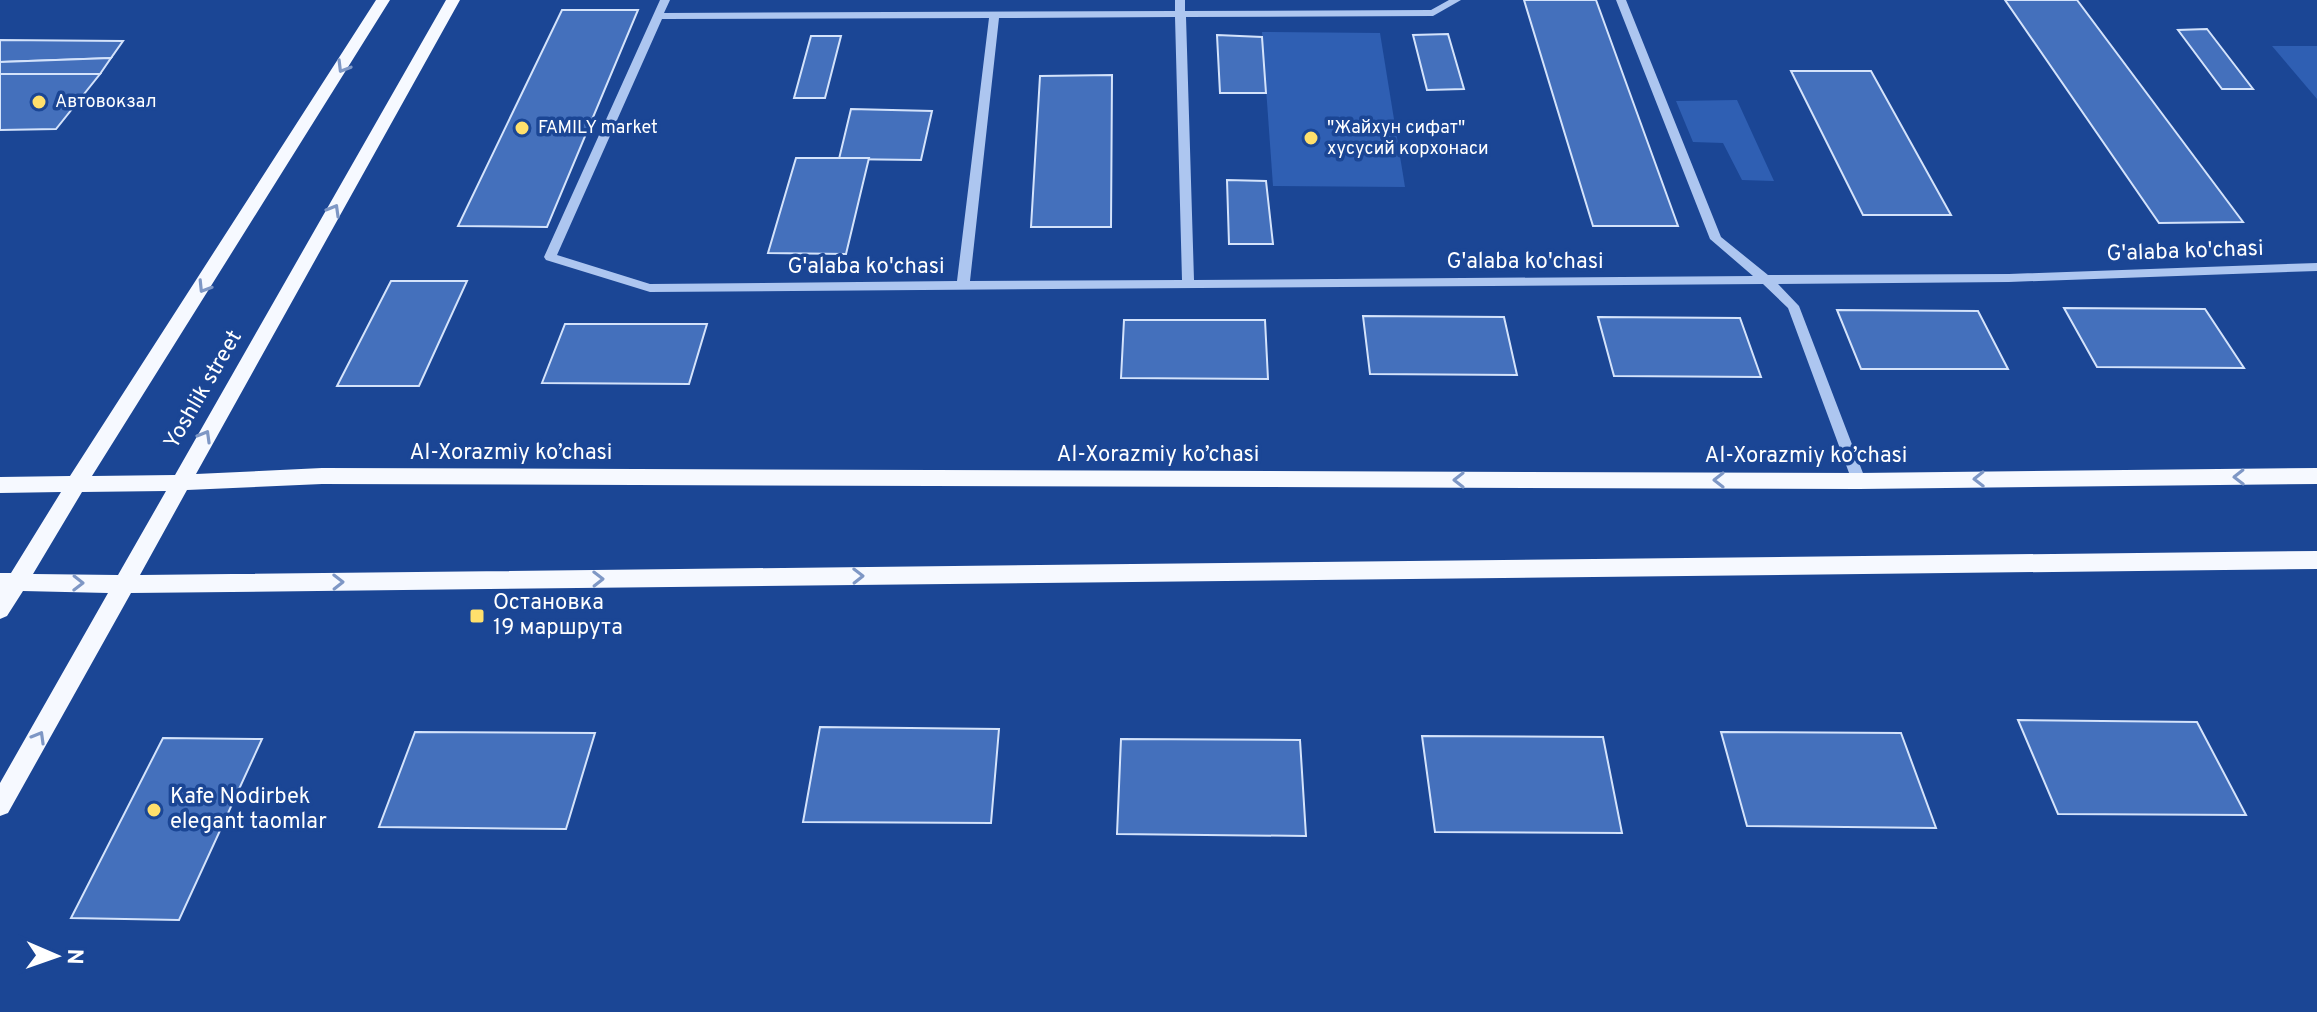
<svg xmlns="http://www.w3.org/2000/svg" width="2317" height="1012" viewBox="0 0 2317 1012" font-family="Overpass,sans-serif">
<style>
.green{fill:#2f5fb3}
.building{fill:#4470bc;stroke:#d4e3fb;stroke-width:2}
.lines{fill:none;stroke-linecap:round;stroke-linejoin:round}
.minor{fill:#adc6f0;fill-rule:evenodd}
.major{fill:#f6f9ff;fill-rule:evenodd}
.oneway{stroke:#7e97c5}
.poi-dot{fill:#ffe06c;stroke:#1b4695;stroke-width:3}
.labels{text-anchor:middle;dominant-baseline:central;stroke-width:7;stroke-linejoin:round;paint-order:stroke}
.far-poi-label{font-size:18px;fill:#fff;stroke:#1b4695;text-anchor:start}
.street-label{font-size:22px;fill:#fff;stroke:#1b4695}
.poi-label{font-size:22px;fill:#fff;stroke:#1b4695;text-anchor:start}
</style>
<rect width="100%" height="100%" fill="#1b4695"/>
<g class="green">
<polygon points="1262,32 1380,33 1405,187 1273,186"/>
<polygon points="2272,46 2317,46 2317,99"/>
<polygon points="1737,100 1774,181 1742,180 1723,143 1693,142 1676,101"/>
</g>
<g class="building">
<polygon points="1524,0 1596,0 1678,226 1593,226"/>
<polygon points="2005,0 2077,0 2243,222 2159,223"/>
<polygon points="562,10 638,10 547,227 458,226"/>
<polygon points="2207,29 2253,89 2222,89 2178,30"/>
<polygon points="1448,34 1464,89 1427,90 1413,35"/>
<polygon points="1217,35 1262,37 1266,93 1220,93"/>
<polygon points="811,36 841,36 825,98 794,98"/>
<polygon points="0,40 123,41 111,58 0,62"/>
<polygon points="111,58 100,74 0,74 0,62"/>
<polygon points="1791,71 1871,71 1951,215 1863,215"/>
<polygon points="0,74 100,74 56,129 0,130"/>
<polygon points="1112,75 1111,227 1031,227 1040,76"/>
<polygon points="851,109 932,111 921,160 839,159"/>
<polygon points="796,158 869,158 846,254 768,253"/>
<polygon points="1227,180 1266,181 1273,244 1229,244"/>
<polygon points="391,281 467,281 419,386 337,386"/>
<polygon points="2064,308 2205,309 2244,368 2097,367"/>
<polygon points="1837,310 1978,311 2008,369 1861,369"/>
<polygon points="1363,316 1504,317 1517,375 1370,374"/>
<polygon points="1598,317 1740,318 1761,377 1614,376"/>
<polygon points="1124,320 1265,320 1268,379 1121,378"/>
<polygon points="565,324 707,324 689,384 542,383"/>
<polygon points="2018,720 2197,722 2246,815 2058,814"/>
<polygon points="820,727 999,729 991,823 803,822"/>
<polygon points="415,732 595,733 566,829 379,827"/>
<polygon points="1721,732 1901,733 1936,828 1747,826"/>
<polygon points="1422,736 1603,737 1622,833 1435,832"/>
<polygon points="163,738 262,739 179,920 71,918"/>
<polygon points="1121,739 1300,740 1306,836 1117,834"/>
</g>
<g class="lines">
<path class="minor" d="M660,0h10l-6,13 511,-2v-11h10v11l246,-1 18,-10h12l-28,16 -247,1 8,263 559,-4 -43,-37 -94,-239h10l95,237 47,38 241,-1 308,-11v8l-308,11 -231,2 21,22 67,175 -2,4h-10l-2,-4 -64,-173 -25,-24 -1113,8 -104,-32 -2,-3zM1175,17l7,263 -212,1 29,-263zM989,18l-32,263 -307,3 -93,-29 105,-236z"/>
<path class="major" d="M376,0h14l-298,476 83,-1 271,-475h14l-264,474 126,-6 1537,5 458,-5v16l-458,5 -1537,-5 -135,6 -47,85 2177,-24v18l-2186,24 -123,220 -8,3v-33l108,-190 -85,-2 -16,25 -7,3v-46h11l50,-81 -61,1v-16l70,-1zM166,491l-48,84 -85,-1 49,-82z"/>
</g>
<defs><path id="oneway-chevron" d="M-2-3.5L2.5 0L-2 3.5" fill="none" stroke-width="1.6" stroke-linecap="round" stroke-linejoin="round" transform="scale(2)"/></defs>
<g class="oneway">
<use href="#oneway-chevron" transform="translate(343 67) rotate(121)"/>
<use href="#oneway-chevron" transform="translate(334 210) rotate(-60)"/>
<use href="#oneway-chevron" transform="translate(204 287) rotate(122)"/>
<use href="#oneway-chevron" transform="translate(205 436) rotate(-60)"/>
<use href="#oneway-chevron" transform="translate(2239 477) rotate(179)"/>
<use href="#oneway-chevron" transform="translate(1979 479) rotate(179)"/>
<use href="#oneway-chevron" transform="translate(1459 480) rotate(-180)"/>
<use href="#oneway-chevron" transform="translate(1719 480) rotate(-180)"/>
<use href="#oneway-chevron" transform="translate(858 576) rotate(-1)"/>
<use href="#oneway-chevron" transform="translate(598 579) rotate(-1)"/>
<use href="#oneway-chevron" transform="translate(338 582) rotate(-1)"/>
<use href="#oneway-chevron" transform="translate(78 583) rotate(1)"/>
<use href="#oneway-chevron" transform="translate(39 737) rotate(-60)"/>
</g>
<g class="poi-dot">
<circle cx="39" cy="102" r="8"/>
<circle cx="522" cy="128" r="8"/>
<circle cx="1311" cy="138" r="8"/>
<rect x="469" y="608" width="16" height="16" rx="4"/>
<circle cx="154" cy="810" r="8"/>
</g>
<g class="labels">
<g class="far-poi-label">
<text x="55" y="102">Автовокзал</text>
<text x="538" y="128">FAMILY market</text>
<text x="1327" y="128">"Жайхун сифат"<tspan x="1327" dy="21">хусусий корхонаси</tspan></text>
</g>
<g class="street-label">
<text transform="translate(2185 252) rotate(-2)">G'alaba ko'chasi</text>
<text x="1525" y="262">G'alaba ko'chasi</text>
<text x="866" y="267">G'alaba ko'chasi</text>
<text transform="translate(204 390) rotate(-60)">Yoshlik street</text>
<text x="511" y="453">Al-Xorazmiy ko’chasi</text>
<text x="1158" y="455">Al-Xorazmiy ko’chasi</text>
<text x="1806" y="456">Al-Xorazmiy ko’chasi</text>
</g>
<g class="poi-label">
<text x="493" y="603">Остановка<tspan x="493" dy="25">19 маршрута</tspan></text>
<text x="170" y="797">Kafe Nodirbek<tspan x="170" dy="25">elegant taomlar</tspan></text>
</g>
</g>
<g transform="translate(56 956) rotate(92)" stroke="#1b4695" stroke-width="6" paint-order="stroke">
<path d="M0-6L14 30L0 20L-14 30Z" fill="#ffffff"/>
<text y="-12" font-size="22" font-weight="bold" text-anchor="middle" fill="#ffffff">N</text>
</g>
</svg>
